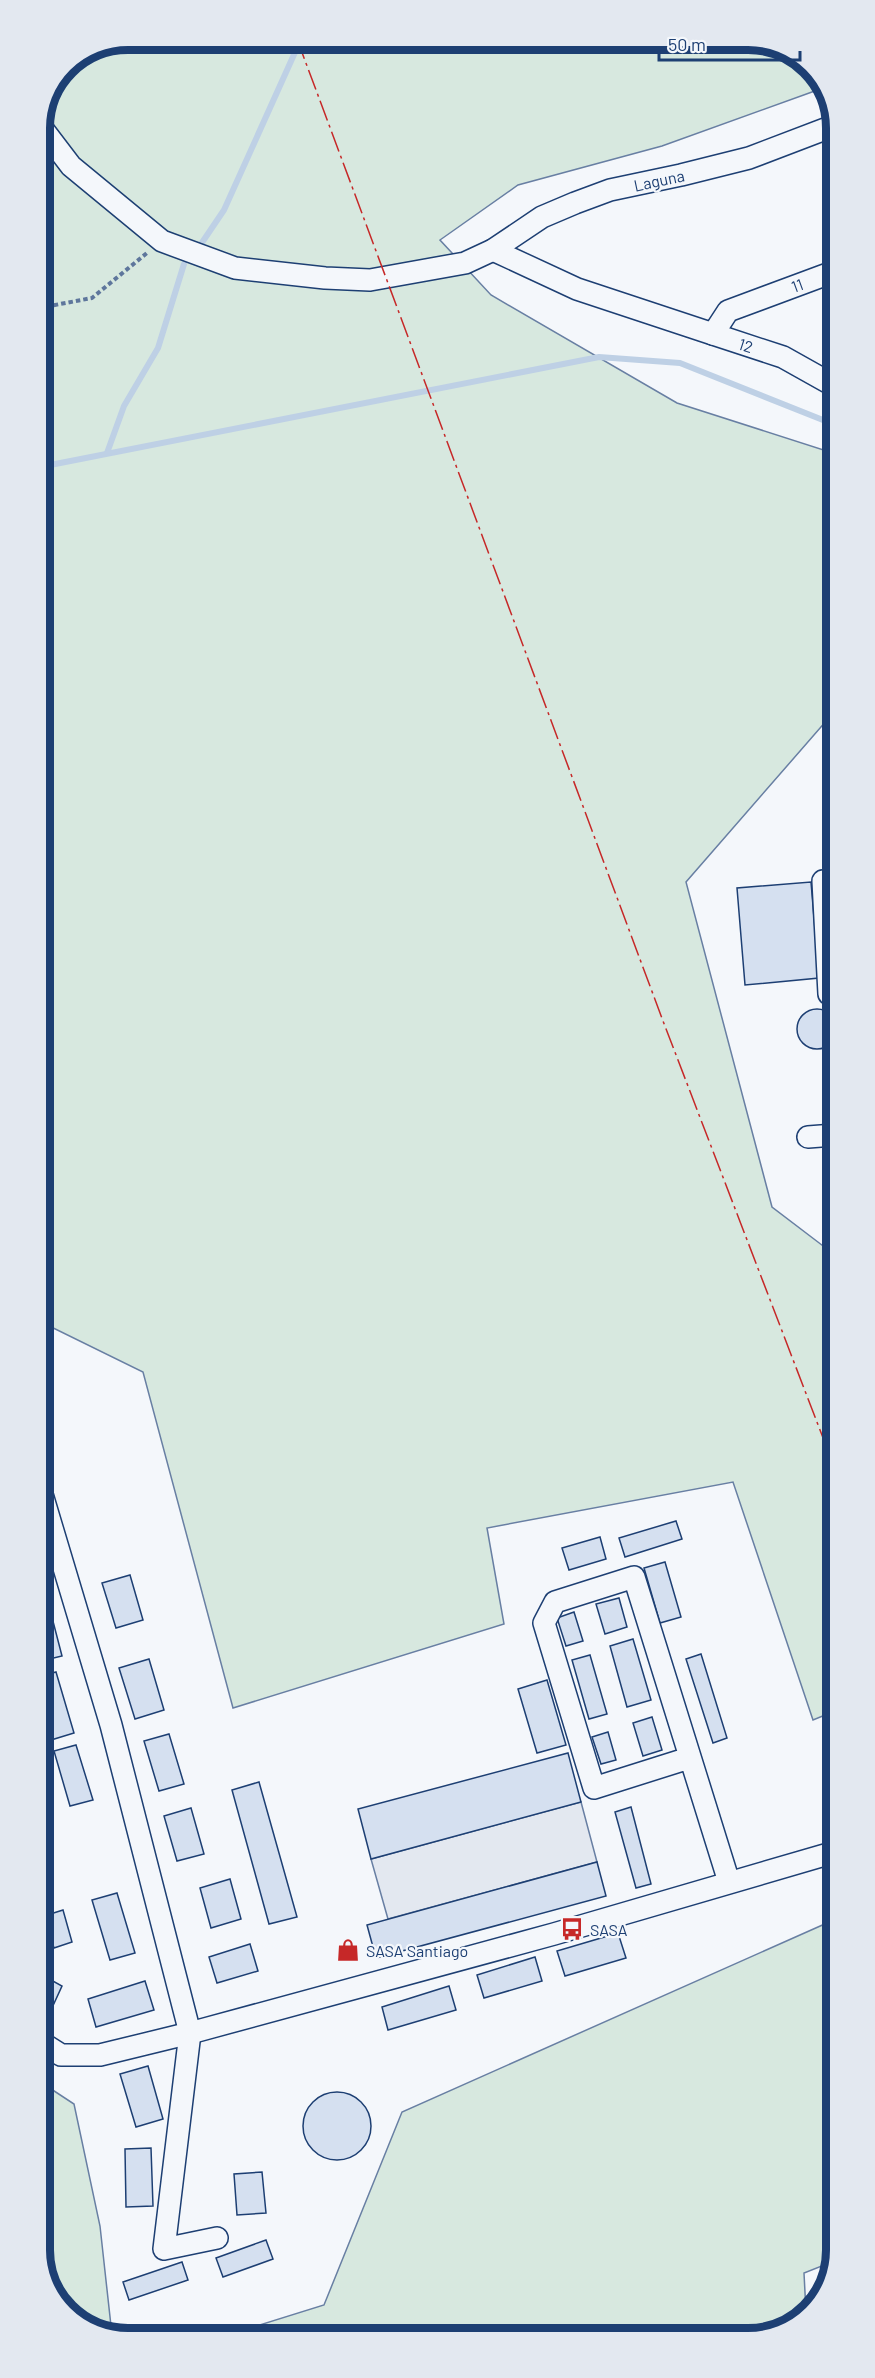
<svg xmlns="http://www.w3.org/2000/svg" width="875" height="2378" viewBox="0 0 875 2378" font-family="Barlow,sans-serif">
<style>
.grass{fill:#d7e8df;stroke:#687fa3;stroke-width:1.5}
.parking{fill:#e3e8f0;stroke:#687fa3;stroke-width:1.5}
.lines{fill:none;stroke-linecap:round;stroke-linejoin:round}
.stream{stroke:#bed0e5;stroke-width:6}
.building{fill:#d5e0f0;stroke:#1d3f73;stroke-width:1.5}
.minor-casing{stroke:#1d3f73;stroke-width:24}
.path{stroke:#5e769c;stroke-width:4;stroke-dasharray:4.5 3;stroke-linecap:butt}
.minor{stroke:#f4f7fb;stroke-width:21}
.power{stroke:#c62828;stroke-width:1.5;stroke-dasharray:21 4.5 3 4.5;stroke-linecap:butt}
.labels{text-anchor:middle;dominant-baseline:central;stroke-width:4.5;stroke-linejoin:round;paint-order:stroke}
.street-label{font-size:16px;fill:#1d3f73;stroke:#f4f7fb}
.poi-label{font-size:16px;fill:#1d3f73;stroke:#f4f7fb;text-anchor:start}
.rim{fill:none;stroke:#1d3f73;stroke-width:8}
</style>
<rect width="100%" height="100%" fill="#f4f7fb"/>
<g class="grass">
<polygon points="127,39 754,39 806,61 823,88 662,146 518,185 440,240 491,295 677,403 833,453 834,712 686,882 772,1207 835,1255 835,1711 813,1720 733,1482 487,1528 504,1624 233,1708 143,1372 41,1322 39,122 65,65"/>
<polygon points="836,1919 836,2251 832,2262 804,2273 806,2312 771,2336 218,2338 324,2305 402,2112"/>
<polygon points="42,2083 74,2104 100,2226 112,2335 73,2321 42,2274"/>
</g>
<polygon class="parking" points="581,1802 597,1862 388,1919 371,1859"/>
<g class="lines">
<g class="stream">
<polyline points="197,250 224,210 301,39"/>
<polyline points="107,453 124,406 158,348 184,264"/>
<polyline points="40,467 599,357 680,363 833,424"/>
</g>
</g>
<g class="building">
<polygon points="811,882 819,978 745,985 737,888"/>
<circle cx="817" cy="1029" r="20"/>
<polygon points="676,1521 682,1539 625,1557 619,1538"/>
<polygon points="600,1537 606,1559 569,1570 562,1548"/>
<polygon points="665,1562 681,1617 660,1623 644,1568"/>
<polygon points="41,1575 62,1656 41,1661"/>
<polygon points="130,1575 143,1620 116,1628 102,1583"/>
<polygon points="619,1598 627,1627 605,1634 596,1604"/>
<polygon points="574,1612 583,1641 566,1646 557,1618"/>
<polygon points="633,1639 651,1700 627,1707 610,1646"/>
<polygon points="701,1654 727,1738 713,1743 686,1659"/>
<polygon points="590,1655 607,1714 589,1719 572,1660"/>
<polygon points="149,1659 164,1710 135,1719 119,1668"/>
<polygon points="56,1672 74,1733 51,1740 41,1709 41,1676"/>
<polygon points="547,1680 566,1745 537,1753 518,1689"/>
<polygon points="652,1717 662,1750 643,1756 633,1723"/>
<polygon points="608,1732 616,1760 601,1764 592,1737"/>
<polygon points="169,1734 184,1784 159,1791 144,1741"/>
<polygon points="76,1745 93,1800 70,1806 54,1751"/>
<polygon points="568,1753 581,1802 371,1859 358,1809"/>
<polygon points="259,1782 297,1917 269,1924 232,1790"/>
<polygon points="631,1807 651,1884 636,1888 615,1812"/>
<polygon points="191,1808 204,1854 177,1861 164,1816"/>
<polygon points="42,1856 53,1895 42,1898"/>
<polygon points="597,1862 606,1896 376,1958 367,1925"/>
<polygon points="230,1879 241,1919 211,1928 200,1888"/>
<polygon points="117,1893 135,1953 110,1960 92,1900"/>
<polygon points="63,1910 72,1942 54,1948 44,1916"/>
<polygon points="618,1933 626,1958 565,1976 557,1951"/>
<polygon points="250,1944 258,1971 217,1983 209,1957"/>
<polygon points="535,1957 542,1981 484,1998 477,1975"/>
<polygon points="42,1975 62,1986 51,2010 42,2005"/>
<polygon points="145,1981 154,2010 96,2027 88,1999"/>
<polygon points="449,1986 456,2010 388,2030 382,2007"/>
<polygon points="148,2066 163,2119 136,2127 120,2074"/>
<circle cx="337" cy="2126" r="34"/>
<polygon points="151,2148 153,2206 126,2207 125,2149"/>
<polygon points="262,2172 266,2213 237,2215 234,2174"/>
<polygon points="266,2240 273,2259 223,2277 216,2258"/>
<polygon points="182,2262 188,2280 129,2300 123,2282"/>
</g>
<g class="lines">
<g class="minor-casing">
<g id="minor">
<polyline points="39,124 71,166 162,241 235,268 325,278 370,280 465,263 493,250 542,217 575,203 610,190 681,175 749,158 833,126"/>
<polyline points="493,250 577,289 713,334"/>
<polyline points="833,272 728,311 713,334 783,357 833,385"/>
<polyline points="829,994 823,881 834,881"/>
<polyline points="808,1137 834,1135"/>
<polyline points="41,1491 111,1725 190,2033 164,2249 217,2238"/>
<polyline points="689,1758 594,1788 544,1623 555,1602 634,1577 729,1882"/>
<polyline points="42,2043 61,2055 100,2055 190,2033 554,1934 835,1852"/>
</g>
</g>
<polyline class="path" points="39,308 92,298 147,253"/>
<use href="#minor" class="minor"/>
<polyline class="power" points="297,39 663,1021 835,1469"/>
</g>
<defs>
<g id="bus-bare" transform="scale(1.8)"><path d="M-5-6H5V4H4V6H2V4H-2V6H-4V4H-5ZM-3.5-4V0h7V-4ZM-3.5 1.2v1.5H-2V1.2ZM2 1.2v1.5H3.5V1.2Z" fill="#c62828" stroke="#f4f7fb" stroke-width="2.5" paint-order="stroke"/></g>
<g id="shop-bare" transform="scale(1.8)"><path d="M-5-2.5h2.3a2.7 3.5 0 0 1 5.4 0H5L5.5 6h-11ZM-1.5-2.5h3a1.5 2.3 0 0 0-3 0Z" fill="#c62828" stroke="#f4f7fb" stroke-width="2.5" paint-order="stroke"/></g>
</defs>
<g fill-rule="evenodd">
<use href="#bus-bare" x="572" y="1929"/>
<use href="#shop-bare" x="348" y="1950"/>
</g>
<g class="labels">
<g class="street-label">
<text transform="translate(659 180) rotate(-12)">Laguna</text>
<text transform="translate(797 285) rotate(-20)">11</text>
<text transform="translate(746 345) rotate(18)">12</text>
</g>
<g class="poi-label">
<text x="590" y="1929">SASA</text>
<text x="366" y="1950">SASA Santiago</text>
</g>
</g>
<path d="M0 0H875V2378H0ZM128 50H748A78 78 0 0 1 826 128V2250A78 78 0 0 1 748 2328H128A78 78 0 0 1 50 2250V128A78 78 0 0 1 128 50Z" fill="#e3e8f0" fill-rule="evenodd"/>
<path class="rim" d="M128 50H748A78 78 0 0 1 826 128V2250A78 78 0 0 1 748 2328H128A78 78 0 0 1 50 2250V128A78 78 0 0 1 128 50Z"/>
<path d="M659 51v9h141v-9" fill="none" stroke="#1d3f73" stroke-width="3"/>
<text x="668" y="51" font-size="18" fill="#1d3f73" stroke="#f4f7fb" stroke-width="4.5" paint-order="stroke">50 m</text>
</svg>
